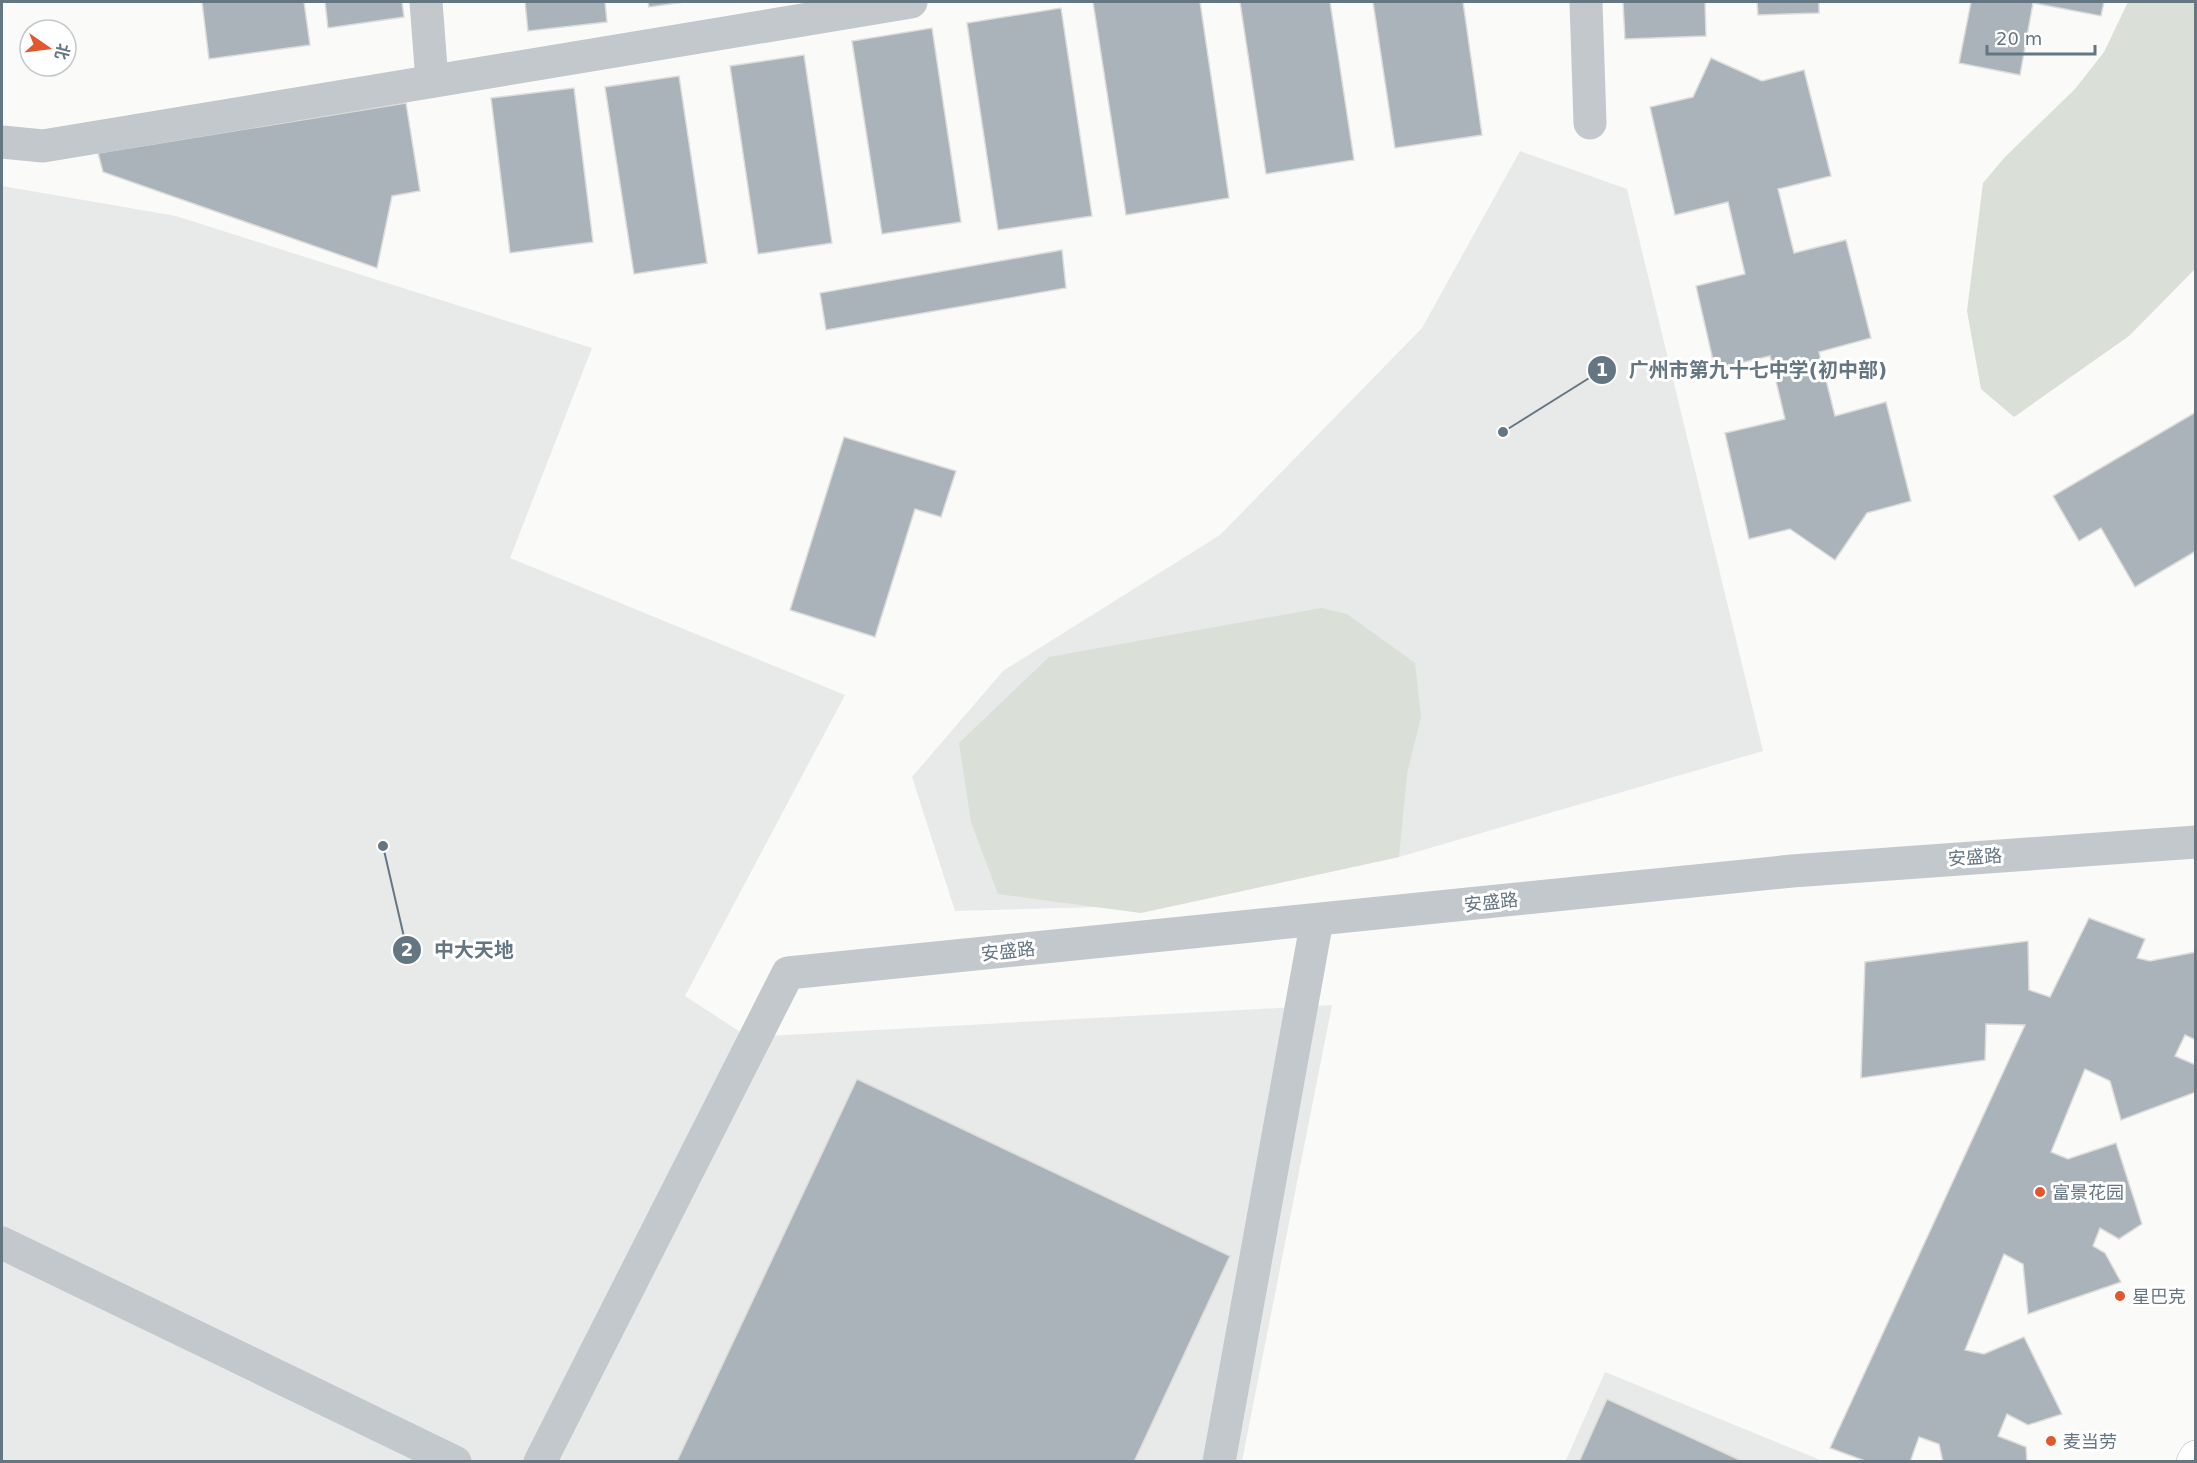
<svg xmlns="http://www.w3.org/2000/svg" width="2197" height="1463" viewBox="0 0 2197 1463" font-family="'DejaVu Sans','Noto Sans SC',sans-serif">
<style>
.built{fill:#e8e9e9}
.green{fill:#dadfd7}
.building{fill:#aab3b9;stroke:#dcdcda;stroke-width:1.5}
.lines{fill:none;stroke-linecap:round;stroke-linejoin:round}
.major-casing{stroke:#b5babe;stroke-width:34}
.minor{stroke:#c3c8cc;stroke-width:33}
.major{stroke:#fff;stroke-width:33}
.poi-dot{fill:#e4572e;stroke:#fff;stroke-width:2}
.labels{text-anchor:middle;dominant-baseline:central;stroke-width:6;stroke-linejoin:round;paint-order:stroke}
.street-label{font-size:18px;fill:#657683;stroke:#fff}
.poi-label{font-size:18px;fill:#657683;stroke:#fff;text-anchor:start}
.leader{fill:none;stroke:#657683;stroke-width:2}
.callout-dot{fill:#657683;stroke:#fff;stroke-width:2}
.mark-label{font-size:18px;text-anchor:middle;font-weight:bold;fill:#fff}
.callout-label{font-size:20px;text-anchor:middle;font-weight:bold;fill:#657683;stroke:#fff;stroke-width:6;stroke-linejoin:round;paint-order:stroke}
</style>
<rect width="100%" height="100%" fill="#fafaf8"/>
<g class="built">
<polygon points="1520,151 1627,189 1763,751 1399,857 1177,905 955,911 912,777 1003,671 1220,535 1422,328"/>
<polygon points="2,186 176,216 592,348 510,558 845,695 685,996 748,1037 1332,1005 1242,1461 2,1461"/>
<polygon points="1605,1372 1823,1461 1565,1462"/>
</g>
<g class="green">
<polygon points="2128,2 2195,2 2195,269 2129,336 2014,417 1981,389 1967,311 1983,183 2005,157 2075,89 2104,52"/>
<polygon points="1321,608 1347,614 1415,663 1421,717 1407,774 1399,857 1141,913 998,894 971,822 959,743 1049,657"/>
</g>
<g class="building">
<polygon points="202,2 304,2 310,45 209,59"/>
<polygon points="325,2 402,2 404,17 328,28"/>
<polygon points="525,2 605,2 607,22 528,31"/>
<polygon points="648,2 685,2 649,7"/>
<polygon points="1093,2 1200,2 1229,198 1126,215"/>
<polygon points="1240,2 1330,2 1354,160 1266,174"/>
<polygon points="1373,2 1463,2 1482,135 1395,148"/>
<polygon points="1623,2 1705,2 1706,36 1625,39"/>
<polygon points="1757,2 1819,2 1819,13 1758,15"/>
<polygon points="1971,2 2104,2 2101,16 2033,3 2020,75 1959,63"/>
<polygon points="1061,8 1092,216 998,230 967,23"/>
<polygon points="932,28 961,222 882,234 852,41"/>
<polygon points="804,55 832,243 758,254 730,66"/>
<polygon points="1711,58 1762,81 1804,70 1831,176 1778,189 1794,253 1846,240 1871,338 1819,352 1835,416 1886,402 1911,501 1867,513 1835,560 1790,529 1749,539 1725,433 1785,419 1770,356 1715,369 1696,286 1745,274 1728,202 1675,215 1650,107 1693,97"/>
<polygon points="679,76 707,263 634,274 605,87"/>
<polygon points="574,88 593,242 510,253 491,98"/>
<polygon points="406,103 420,191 392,196 377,268 103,172 98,153"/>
<polygon points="1062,250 1066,288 826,330 820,293"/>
<polygon points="2196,412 2196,551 2135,587 2101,528 2079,541 2053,496"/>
<polygon points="844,437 956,471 941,517 915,509 875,637 790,610"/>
<polygon points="2089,918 2145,939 2137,958 2150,961 2196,952 2196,1040 2185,1035 2175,1056 2196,1065 2196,1092 2121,1120 2110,1081 2085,1069 2051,1152 2068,1159 2116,1143 2142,1224 2119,1239 2100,1228 2093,1246 2105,1253 2121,1282 2028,1314 2023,1264 2004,1254 1965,1350 1984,1354 2024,1337 2062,1414 2028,1425 2007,1414 1998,1436 2026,1447 2027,1462 1943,1462 1939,1444 1919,1437 1910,1462 1868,1462 1830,1448 2025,1025 1986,1024 1985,1060 1861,1078 1865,962 2028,941 2029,990 2050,997"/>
<polygon points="857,1079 1230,1256 1134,1462 677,1461"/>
<polygon points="1607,1399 1744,1462 1579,1462"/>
</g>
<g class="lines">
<g class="major-casing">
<polyline id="major" points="2193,1462 2196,1457"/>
</g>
<g class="minor">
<polyline points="426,2 432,81"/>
<polyline points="1586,2 1590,123"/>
<polyline points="2,142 43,146 911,2"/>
<polyline points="2,1243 455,1462"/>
<polyline points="540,1462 788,973 1792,871 2196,842"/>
<polyline points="1219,1462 1317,920"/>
</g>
<use href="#major" class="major"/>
</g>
<g class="poi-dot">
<circle cx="2040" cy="1192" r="6"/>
<circle cx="2120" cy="1296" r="6"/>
<circle cx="2051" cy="1441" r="6"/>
</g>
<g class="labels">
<g class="street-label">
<text transform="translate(1975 857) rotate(-4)">安盛路</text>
<text transform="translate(1491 902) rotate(-6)">安盛路</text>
<text transform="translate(1008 951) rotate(-6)">安盛路</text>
</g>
<g class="poi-label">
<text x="2052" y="1192">富景花园</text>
<text x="2132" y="1296">星巴克</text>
<text x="2063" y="1441">麦当劳</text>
</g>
</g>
<path class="leader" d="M1503 432L1602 370M383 846L407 950"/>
<g class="callout-dot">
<circle cx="1503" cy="432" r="6"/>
<circle cx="383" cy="846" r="6"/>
<circle cx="1602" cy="370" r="15"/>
<circle cx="407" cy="950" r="15"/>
</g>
<g class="mark-label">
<text x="1602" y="376">1</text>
<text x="407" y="956">2</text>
</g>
<g class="callout-label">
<text x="1758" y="377">广州市第九十七中学(初中部)</text>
<text x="474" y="957">中大天地</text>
</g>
<rect width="2197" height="1463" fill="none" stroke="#657683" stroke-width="6"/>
<g transform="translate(48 48) rotate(104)"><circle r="28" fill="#ffffff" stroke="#c1c8cd" stroke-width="1.5"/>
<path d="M0-4.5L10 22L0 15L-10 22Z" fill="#e4572e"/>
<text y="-9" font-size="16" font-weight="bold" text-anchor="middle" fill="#657683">北</text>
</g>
<path d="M1987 45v9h108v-9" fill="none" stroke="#657683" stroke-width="3"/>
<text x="1996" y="45" font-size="18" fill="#657683" stroke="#ffffff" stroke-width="4.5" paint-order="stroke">20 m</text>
</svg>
